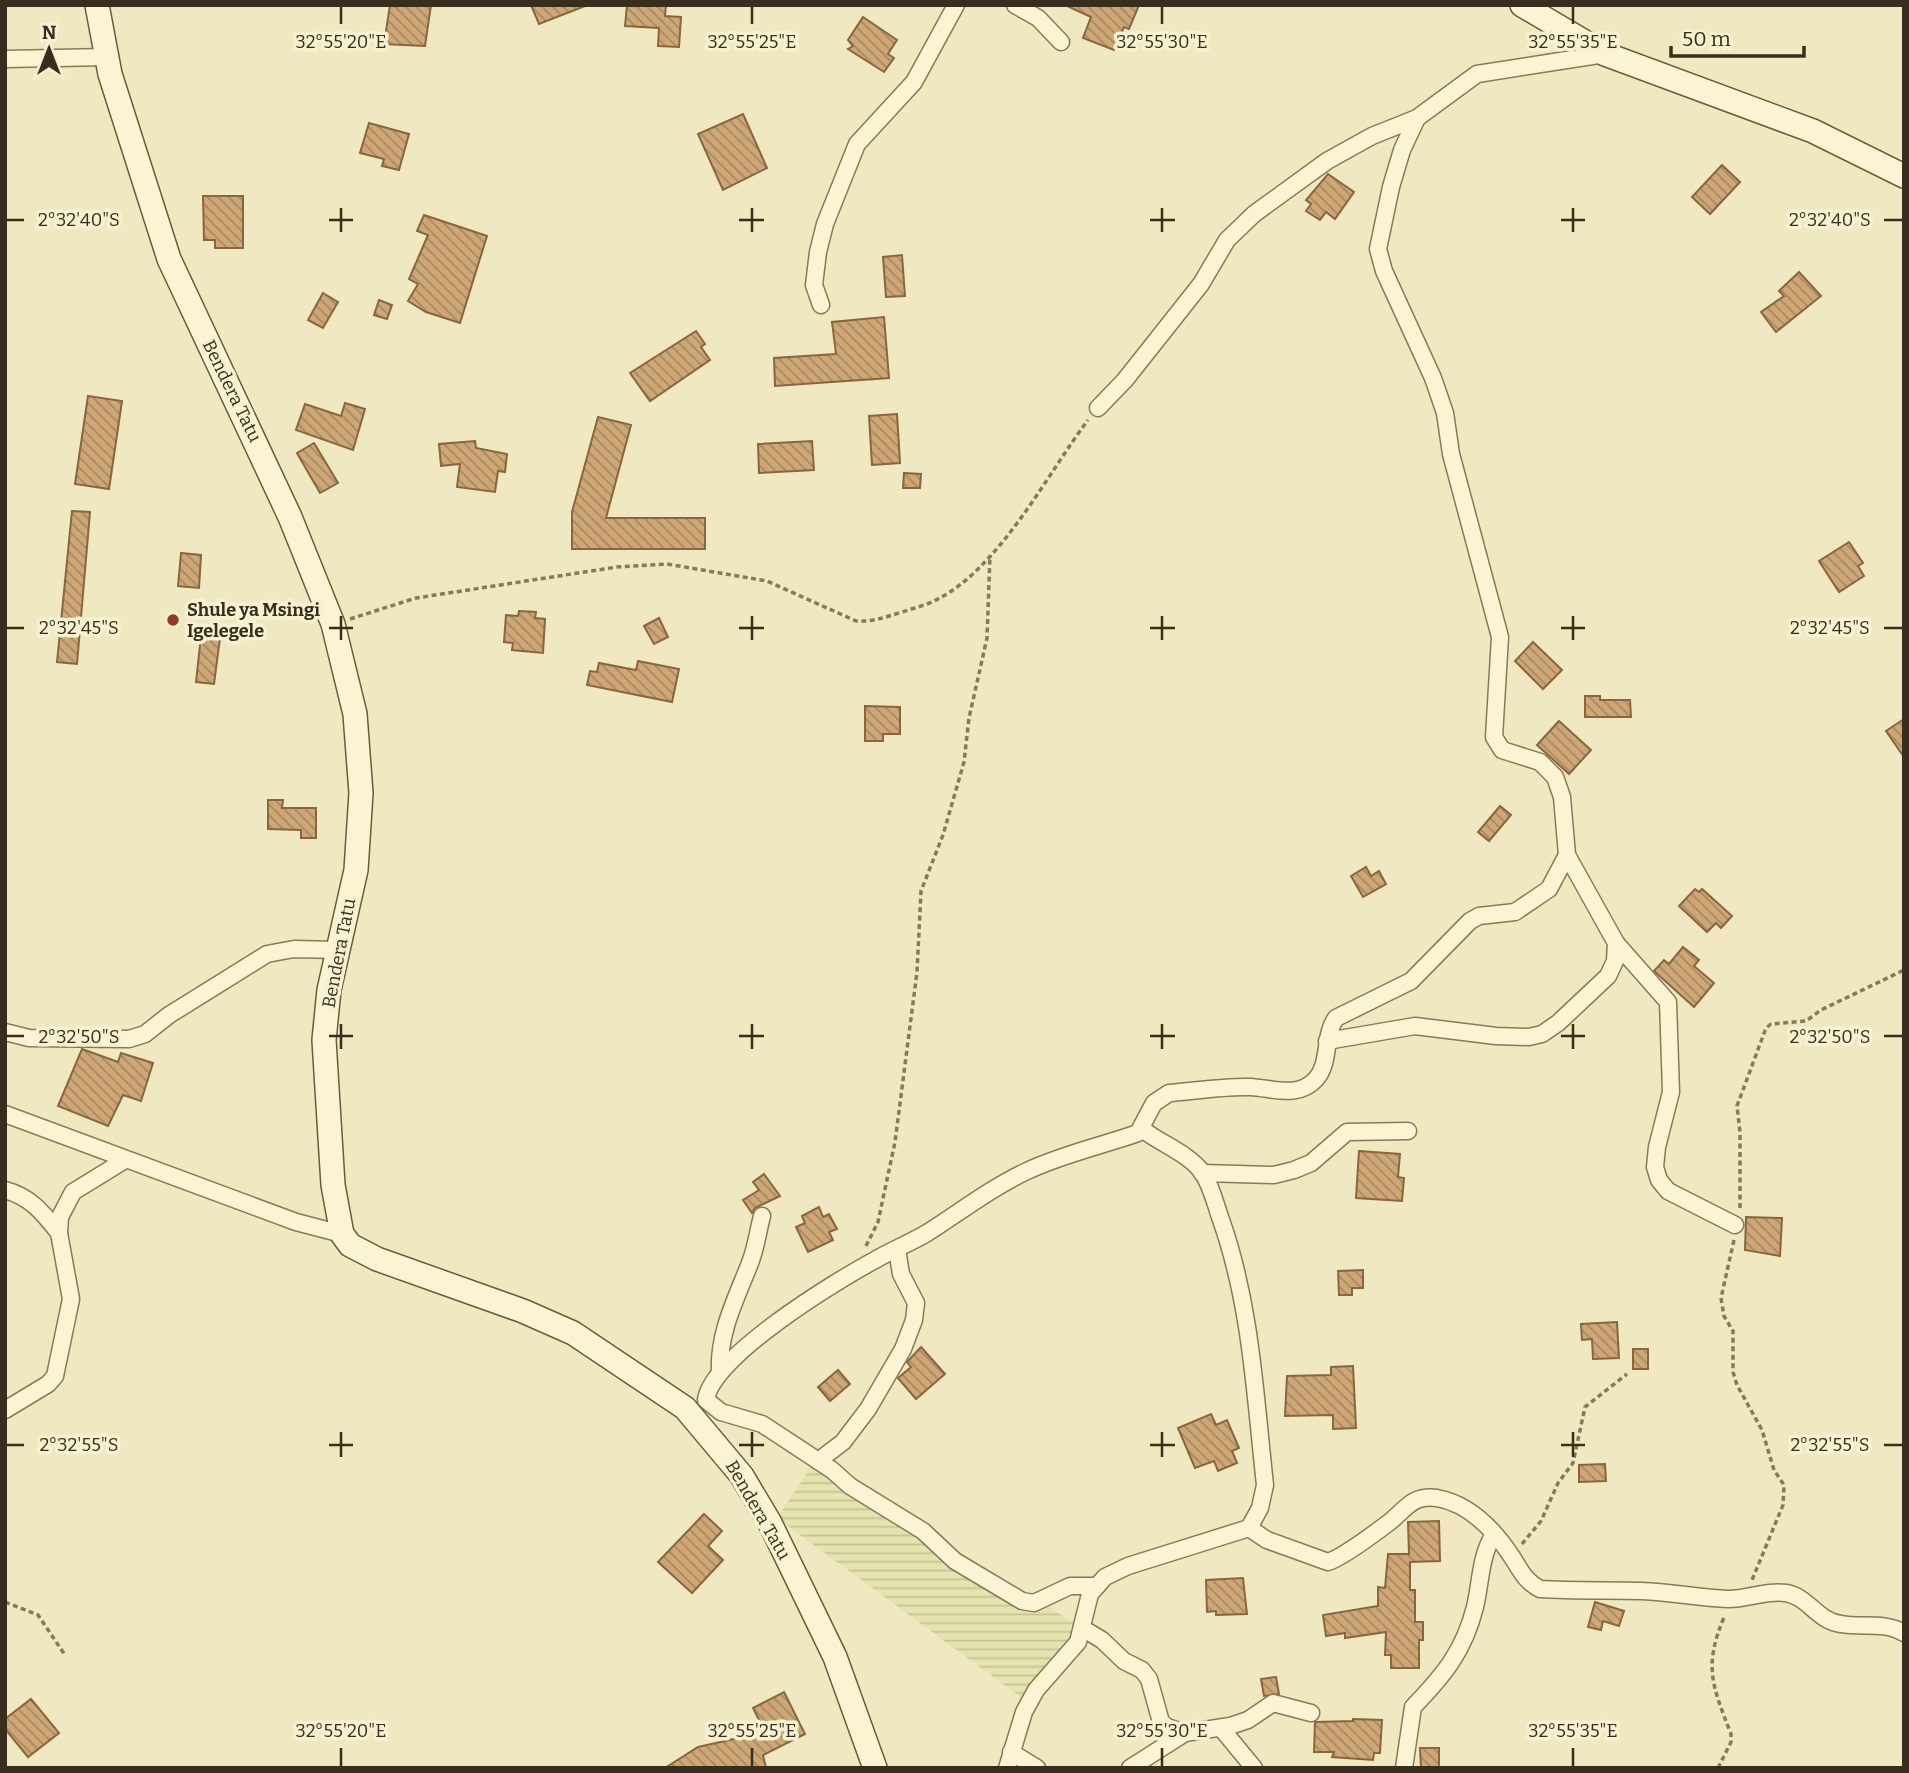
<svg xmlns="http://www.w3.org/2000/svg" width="1909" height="1773" viewBox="0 0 1909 1773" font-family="Bitter,serif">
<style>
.farmland{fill:url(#farmland-rules)}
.building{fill:url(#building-back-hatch);stroke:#89663d;stroke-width:2}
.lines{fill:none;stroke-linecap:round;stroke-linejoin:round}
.street-casing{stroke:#897958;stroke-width:19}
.secondary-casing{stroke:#6b5a3b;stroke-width:26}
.path{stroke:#897958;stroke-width:3.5;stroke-dasharray:5 3.5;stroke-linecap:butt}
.street{stroke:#faf4d5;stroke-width:16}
.secondary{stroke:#faf4d5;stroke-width:23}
.ticks{fill:none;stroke:#382e1d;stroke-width:2.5}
.poi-dot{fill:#9a3626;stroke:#f6f1d1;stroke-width:2.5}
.labels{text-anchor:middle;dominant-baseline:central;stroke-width:7;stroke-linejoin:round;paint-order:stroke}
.street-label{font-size:18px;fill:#382e1d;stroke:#f6f1d1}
.poi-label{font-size:18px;font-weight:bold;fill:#382e1d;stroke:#f6f1d1;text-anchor:start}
.ticks-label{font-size:18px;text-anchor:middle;fill:#382e1d;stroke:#f6f1d1;stroke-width:7;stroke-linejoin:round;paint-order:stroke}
</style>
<defs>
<pattern id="farmland-rules" width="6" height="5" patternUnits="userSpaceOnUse" patternTransform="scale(1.75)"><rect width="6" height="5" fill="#e5e4ae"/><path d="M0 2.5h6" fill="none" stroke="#c5c495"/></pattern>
<pattern id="building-back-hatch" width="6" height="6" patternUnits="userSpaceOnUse" patternTransform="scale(1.75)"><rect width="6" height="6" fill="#cea776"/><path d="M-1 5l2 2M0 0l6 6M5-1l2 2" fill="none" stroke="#a88860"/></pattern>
</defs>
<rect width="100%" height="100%" fill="#efe8c1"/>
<polygon class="farmland" points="811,1467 1078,1625 1026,1701 777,1518"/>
<g class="building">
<polygon points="390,5 431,5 425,46 384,44"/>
<polygon points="531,5 585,5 585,6 539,24"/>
<polygon points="627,5 666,5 665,16 681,17 679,47 658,46 659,28 625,26"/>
<polygon points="1065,5 1139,5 1129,29 1124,27 1114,50 1083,38 1091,17"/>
<polygon points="863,17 897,40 888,54 894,58 884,72 848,49 853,46 848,40"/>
<polygon points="743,114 767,168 723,190 698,134"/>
<polygon points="369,123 409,134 399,170 382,166 384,159 360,153"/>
<polygon points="1722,165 1740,182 1710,214 1692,197"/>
<polygon points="1328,174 1354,192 1335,219 1326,212 1320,220 1306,211 1311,204 1306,200"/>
<polygon points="203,196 243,196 243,248 215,248 215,240 204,240"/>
<polygon points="424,215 487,236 460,323 426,312 408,301 418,284 409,279 428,235 417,231"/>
<polygon points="902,255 905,296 886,297 883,257"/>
<polygon points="1799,272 1821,296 1776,332 1761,312 1784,296 1779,291"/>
<polygon points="323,293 338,302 323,328 308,320"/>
<polygon points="379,300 392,305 387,319 374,315"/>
<polygon points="884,317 889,378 775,386 774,358 836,354 832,322"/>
<polygon points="696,331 705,344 701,347 710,360 650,401 630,373"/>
<polygon points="88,396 122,401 109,489 75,484"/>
<polygon points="345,403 365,409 353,450 296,430 305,404 341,416"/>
<polygon points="897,414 900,463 872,465 869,416"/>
<polygon points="598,417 631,425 606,518 705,518 705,549 572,549 572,512"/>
<polygon points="475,441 476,448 507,454 505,472 498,471 495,492 457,487 460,464 441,466 439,444"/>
<polygon points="812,441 814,470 759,473 758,444"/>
<polygon points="314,443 338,483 320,493 297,453"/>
<polygon points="904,473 921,474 920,488 903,488"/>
<polygon points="72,511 90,512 77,664 57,662"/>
<polygon points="1849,542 1863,563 1858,566 1864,576 1839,592 1819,561"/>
<polygon points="181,553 201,555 199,588 178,586"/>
<polygon points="519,611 536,612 535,618 545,619 543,653 512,650 513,643 504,642 506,615 518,616"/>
<polygon points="659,618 668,637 654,644 644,626"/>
<polygon points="201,636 220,638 214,684 196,682"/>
<polygon points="1533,642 1562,670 1543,689 1515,661"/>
<polygon points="638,661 679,669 672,702 587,685 590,671 597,672 599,663 636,670"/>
<polygon points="1585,696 1600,696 1600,700 1630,700 1631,717 1585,717"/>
<polygon points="865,706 900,707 900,734 883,734 883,741 865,741"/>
<polygon points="1904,719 1904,757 1886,731"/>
<polygon points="1559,721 1591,750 1569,774 1537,745"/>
<polygon points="268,800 283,800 282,808 316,808 316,838 301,838 301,830 268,829"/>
<polygon points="1500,806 1511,815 1489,841 1478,832"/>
<polygon points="1366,867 1371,876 1379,871 1386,884 1363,897 1351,876"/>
<polygon points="1695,889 1699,892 1702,889 1732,916 1721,928 1716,923 1707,932 1679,906"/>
<polygon points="1683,947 1699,960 1694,966 1714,983 1694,1007 1654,971 1664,960 1669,964"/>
<polygon points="82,1049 118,1062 121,1053 153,1063 141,1101 123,1095 108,1126 58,1106"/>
<polygon points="1359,1151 1400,1154 1398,1177 1404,1178 1402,1201 1356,1198"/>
<polygon points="764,1174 780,1196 755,1208 752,1213 743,1200 759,1190 753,1182"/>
<polygon points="819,1207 823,1217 829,1214 837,1229 829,1232 833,1240 808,1252 796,1227 805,1223 802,1216"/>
<polygon points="1746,1217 1782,1218 1780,1256 1745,1250"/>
<polygon points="1363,1270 1363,1288 1352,1288 1352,1295 1339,1295 1338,1271"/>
<polygon points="1617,1322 1619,1358 1593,1359 1592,1339 1582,1340 1581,1324"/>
<polygon points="921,1347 945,1374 916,1399 898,1378 911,1367 907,1362"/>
<rect x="1633" y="1349" width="15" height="20"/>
<polygon points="1353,1366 1356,1428 1333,1429 1333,1415 1285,1416 1287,1376 1331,1375 1331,1367"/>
<polygon points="838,1370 850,1384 830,1401 818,1387"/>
<polygon points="1211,1414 1216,1425 1227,1420 1239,1448 1232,1451 1237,1463 1218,1471 1214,1461 1195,1468 1178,1428"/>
<polygon points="1605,1464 1606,1481 1579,1482 1579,1465"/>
<polygon points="704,1514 722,1531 708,1546 723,1560 692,1593 658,1562"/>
<polygon points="1439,1521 1440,1561 1410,1562 1410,1590 1415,1590 1415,1622 1423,1622 1423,1640 1419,1640 1419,1668 1391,1668 1391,1655 1385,1655 1386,1632 1345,1638 1345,1633 1326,1636 1323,1615 1378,1606 1378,1587 1385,1588 1388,1554 1409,1554 1408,1522"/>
<polygon points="1243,1578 1247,1614 1216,1615 1216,1611 1207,1612 1206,1580"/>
<polygon points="1595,1602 1624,1611 1619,1626 1603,1621 1601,1630 1588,1627"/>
<polygon points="1276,1677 1279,1694 1264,1696 1261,1679"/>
<polygon points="784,1692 805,1734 763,1755 766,1768 665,1768 698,1747 765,1732 753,1708"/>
<polygon points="31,1699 59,1733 28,1757 5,1729 5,1719"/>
<polygon points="1353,1719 1382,1720 1380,1753 1374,1753 1373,1760 1332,1757 1334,1752 1314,1752 1315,1722 1353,1721"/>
<polygon points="1420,1748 1439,1748 1439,1768 1421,1768"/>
</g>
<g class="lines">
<g class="street-casing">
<g id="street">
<polyline points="1015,5 1038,18 1061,42"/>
<polyline points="5,59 107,57"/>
<polyline points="821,305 814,285 818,252 825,224 857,144 914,82 956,5"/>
<polyline points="1098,408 1125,380 1201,284 1227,240 1254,214 1327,161 1372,136 1417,118 1477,74 1605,54"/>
<polyline points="1616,943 1668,1002 1671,1092 1657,1147 1655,1167 1659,1180 1668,1191 1735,1225"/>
<polyline points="5,1032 29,1038 129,1039 145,1034 169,1015 267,954 294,949 338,950"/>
<polyline points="1327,1041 1415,1026 1496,1036 1529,1037 1542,1034 1558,1023 1608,976 1615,961 1616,943 1567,855"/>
<polyline points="5,1114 296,1222 342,1234"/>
<polyline points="1202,1173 1274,1175 1294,1170 1311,1163 1347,1132 1408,1131"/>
<path d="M5,1190c26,7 38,23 54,43"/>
<path d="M720,1372c-2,-39 16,-73 30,-109 6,-15 8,-32 12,-47"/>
<polyline points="5,1410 48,1384 55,1376 71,1299 59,1233 60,1217 73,1192 125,1160"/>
<polyline points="818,1461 843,1442 868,1409 903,1349 914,1320 916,1303 901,1274 897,1249"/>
<path d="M1249,1528l18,12 61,22c13,-4 47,-29 59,-38 18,-13 24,-30 50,-26 33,6 58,33 75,59 9,14 13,24 28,32 34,2 68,1 102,2 29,1 57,7 86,8 20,0 39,-9 58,-6 23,4 31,28 55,31 22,4 42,-3 63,9"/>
<path d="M1097,1586h-27l-36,17 -12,-2 -67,-40 -32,-30 -73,-45 -18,-16 -70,-46 -41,-12 -15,-12c5,-43 130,-119 169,-140 17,-10 35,-17 52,-27 33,-21 64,-45 100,-62 36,-17 74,-25 111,-38l16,-30 15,-10c26,-2 55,-7 81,-6 23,1 48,12 66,-8 15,-17 7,-43 20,-61l75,-37 59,-60 9,-5 36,-4 34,-23 18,-34 -5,-58 -7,-20 -15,-15 -38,-12 -8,-13 6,-100 -49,-183 -6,-41 -12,-35 -49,-107 -6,-22 13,-62 11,-37 15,-32"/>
<polyline points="1082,1628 1102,1640 1124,1661 1142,1670 1149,1679 1161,1722 1167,1727 1185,1733 1230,1726 1248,1720 1273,1703 1311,1713"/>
<polyline points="1221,1728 1254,1768"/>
<polyline points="1011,1752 1037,1768"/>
<path d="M1007,1768l17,-56 12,-22 42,-48 12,-48 15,-17 23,-11 121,-38 11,-20 5,-23c-10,-90 -14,-182 -45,-268 -5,-15 -9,-32 -18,-45 -14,-19 -41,-28 -60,-43"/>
<polyline points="1130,1768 1185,1733"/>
<path d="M1404,1768l9,-61c31,-32 51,-56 62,-100 6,-25 5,-51 19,-73"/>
</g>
</g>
<g class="secondary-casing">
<g id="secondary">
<polyline points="97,5 110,74 169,259 290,517 333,624 355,714 361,793 356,870 329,990 324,1040 333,1185 342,1234 350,1245 377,1259 523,1311 573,1333 685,1408 742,1476 770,1523 835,1657 875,1768"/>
<polyline points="1522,5 1605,54 1813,131 1904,176"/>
</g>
</g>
<g class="path">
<path d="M350,619l66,-21 201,-31 50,-3 100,17 89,40c17,1 30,-4 46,-9 12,-4 25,-7 36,-13 62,-32 108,-123 150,-179"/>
<polyline points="1740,1208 1740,1132 1737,1106 1766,1028 1771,1024 1806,1021 1821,1010 1904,970"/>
<polyline points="1734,1240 1721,1298 1724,1316 1733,1331 1733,1372 1737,1385 1762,1430 1774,1470 1784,1485 1783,1505 1752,1580"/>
<polyline points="866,1246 878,1222 895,1142 917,972 921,891 943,835 964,762 969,718 987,638 990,555"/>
<polyline points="1522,1544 1541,1521 1558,1483 1573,1463 1585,1407 1627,1374"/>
<polyline points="5,1602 38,1615 65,1655"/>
<path d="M1718,1768l13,-26v-8c-19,-49 -28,-68 -6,-119"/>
</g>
<use href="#street" class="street"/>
<use href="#secondary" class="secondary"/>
</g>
<path class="ticks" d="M341,7v17M752,7v17M1162,7v17M1573,7v17M341,208v24M752,208v24M1162,208v24M1573,208v24M7,220h17M329,220h24M739,220h25M1150,220h25M1561,220h24M1884,220h18M341,616v24M752,616v24M1162,616v24M1573,616v24M7,628h17M329,628h24M739,628h25M1150,628h25M1561,628h24M1884,628h18M341,1024v25M752,1024v25M1162,1024v25M1573,1024v25M7,1036h17M329,1036h24M739,1036h25M1150,1036h25M1561,1036h24M1884,1036h18M341,1432v25M752,1432v25M1162,1432v25M1573,1432v25M7,1445h17M329,1445h24M739,1445h25M1150,1445h25M1561,1445h24M1884,1445h18M341,1748v18M752,1748v18M1162,1748v18M1573,1748v18"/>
<circle class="poi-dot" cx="173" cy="620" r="7"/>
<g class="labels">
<g class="street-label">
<text transform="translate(232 391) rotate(64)">Bendera Tatu</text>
<text transform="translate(339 953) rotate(-79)">Bendera Tatu</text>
<text transform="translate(758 1510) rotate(60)">Bendera Tatu</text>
</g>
<g class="poi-label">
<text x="187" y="610">Shule ya Msingi<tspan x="187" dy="21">Igelegele</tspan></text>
</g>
</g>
<g class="ticks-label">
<text x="341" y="48">32°55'20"E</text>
<text x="752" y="48">32°55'25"E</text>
<text x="1162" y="48">32°55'30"E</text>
<text x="1573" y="48">32°55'35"E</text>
<text x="79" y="226">2°32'40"S</text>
<text x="1830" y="226">2°32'40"S</text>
<text x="79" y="634">2°32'45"S</text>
<text x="1830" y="634">2°32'45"S</text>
<text x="79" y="1043">2°32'50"S</text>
<text x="1830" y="1043">2°32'50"S</text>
<text x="79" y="1451">2°32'55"S</text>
<text x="1830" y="1451">2°32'55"S</text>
<text x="341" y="1737">32°55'20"E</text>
<text x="752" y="1737">32°55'25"E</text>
<text x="1162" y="1737">32°55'30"E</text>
<text x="1573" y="1737">32°55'35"E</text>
</g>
<rect width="1909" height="1773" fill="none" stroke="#382e1d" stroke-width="14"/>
<g transform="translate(49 49)" stroke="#f6f1d1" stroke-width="5" paint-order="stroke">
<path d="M0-5L12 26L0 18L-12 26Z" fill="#382e1d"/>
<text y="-10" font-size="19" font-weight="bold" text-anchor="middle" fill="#382e1d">N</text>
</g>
<path d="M1671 46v10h133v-10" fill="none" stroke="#382e1d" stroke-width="3.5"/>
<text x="1682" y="46" font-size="21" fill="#382e1d" stroke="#f6f1d1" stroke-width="5" paint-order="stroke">50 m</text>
</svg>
